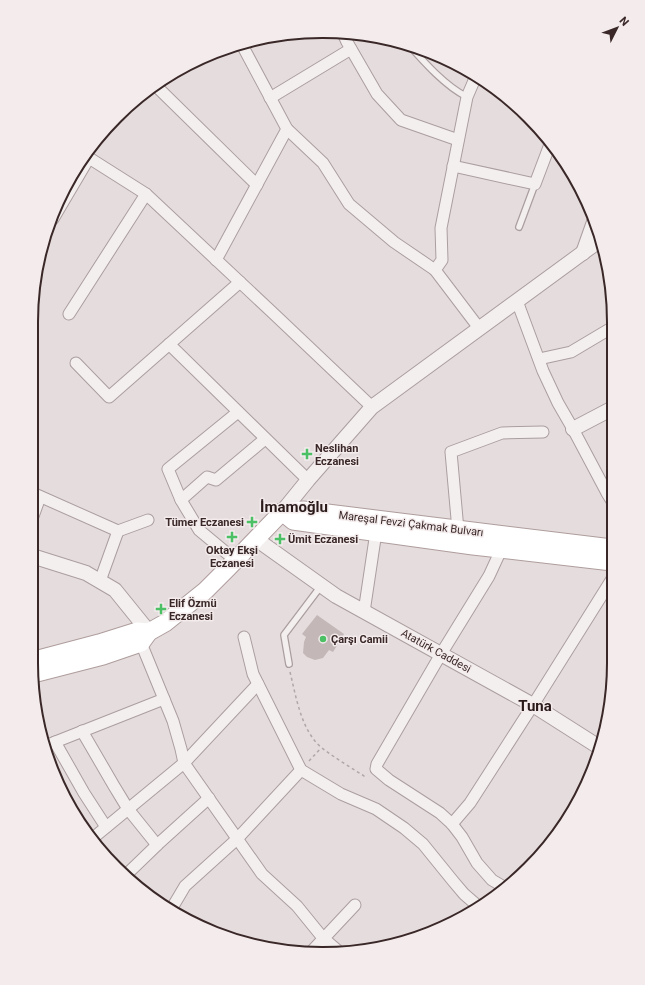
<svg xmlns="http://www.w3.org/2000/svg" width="645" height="985" viewBox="0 0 645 985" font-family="Roboto,sans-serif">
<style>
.building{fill:#c4b7b7}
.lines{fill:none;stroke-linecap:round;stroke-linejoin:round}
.service-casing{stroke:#ab9e9f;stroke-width:8}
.minor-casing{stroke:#ab9e9f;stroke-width:13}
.tertiary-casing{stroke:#ab9e9f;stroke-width:16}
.primary-casing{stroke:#af9d9d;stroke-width:19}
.path{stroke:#b1a7a7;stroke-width:1.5;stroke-dasharray:3 3;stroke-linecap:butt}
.service{stroke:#f4efef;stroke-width:5.5}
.minor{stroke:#f4efef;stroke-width:11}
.tertiary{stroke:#f4efef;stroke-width:14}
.primary{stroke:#fff;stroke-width:17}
.poi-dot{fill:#4bc064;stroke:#f3ebec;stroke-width:1.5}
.labels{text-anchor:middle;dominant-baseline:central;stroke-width:3;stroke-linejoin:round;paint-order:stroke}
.poi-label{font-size:11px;font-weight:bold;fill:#3a2727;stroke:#f3ebec;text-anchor:start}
.street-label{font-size:11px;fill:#3a2727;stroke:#f3ebec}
.district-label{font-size:15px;font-weight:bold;fill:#2a1a1a;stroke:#f3ebec}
.rim{fill:none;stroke:#3a2727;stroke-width:2}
</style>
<rect width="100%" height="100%" fill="#e5dcdd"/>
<polygon class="building" points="317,615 344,634 333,652 329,650 323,658 315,660 307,657 303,653 304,642 306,637 302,634"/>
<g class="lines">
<g class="service-casing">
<g id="service">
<path d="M408,44c16,18 37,42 59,53"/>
<polyline points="519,227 535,184"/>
<polyline points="289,664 284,635 321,586"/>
</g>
</g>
<g class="minor-casing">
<g id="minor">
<polyline points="343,33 347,42 377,94 401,120 458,140"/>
<polyline points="241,43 287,129 323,163 349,204 394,242 435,270 479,328"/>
<polyline points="155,85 257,185"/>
<polyline points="270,98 351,49"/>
<polyline points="86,156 146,194 274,314 372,407"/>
<polyline points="453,166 535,184 549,147 550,141"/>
<polyline points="53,219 89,158"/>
<polyline points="216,260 287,129"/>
<polyline points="435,270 442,260 441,228 467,97 476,76"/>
<polyline points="517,301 543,371 558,403 573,429 607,493 612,501"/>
<polyline points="69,314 146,194"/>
<polyline points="169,344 308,480"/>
<polyline points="539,359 571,352 613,327"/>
<polyline points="76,363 109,397 240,282"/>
<polyline points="32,492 37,495 118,531 148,520"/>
<polyline points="181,500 207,477 216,480 265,439"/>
<polyline points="32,519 40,497"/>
<polyline points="458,530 451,452 502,433 543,432"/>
<polyline points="501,550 489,576 441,654 377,764 376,769 389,780 440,813 452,824 462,837 477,863 492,880 504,887"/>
<polyline points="235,560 199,530 181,500 168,469 238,412"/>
<polyline points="100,581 118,531"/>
<polyline points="364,612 376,532"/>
<polyline points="244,637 253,674 301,770 341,794 376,809 404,828 423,844 453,881 464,894 479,907"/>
<polyline points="141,643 173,721 181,749 184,763 262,874 297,906 323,938 337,950"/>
<polyline points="82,731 114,786 128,809 157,845"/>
<polyline points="55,742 84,793 106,827"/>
<polyline points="45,746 164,699"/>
<polyline points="452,824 470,803 533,705 612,579"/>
<polyline points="93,838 184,763 258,684"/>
<polyline points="127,874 157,845 209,798"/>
<polyline points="172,908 185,886 237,839 301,770"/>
<polyline points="310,953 355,905"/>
</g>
</g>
<g class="tertiary-casing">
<g id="tertiary">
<polyline points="583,253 594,222"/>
<polyline points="573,429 613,408"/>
<polyline points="282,512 308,480 372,407 592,246 601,240"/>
<polyline points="256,539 336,596 533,705 599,747"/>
<polyline points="32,556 86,573 115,590 149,632"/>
</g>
</g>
<g class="primary-casing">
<g id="primary">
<polyline points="282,512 293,521 473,546 612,562"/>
<polyline points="282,512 303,510 612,548"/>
<polyline points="31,661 99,643 137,631 149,632"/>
<polyline points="33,674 103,656 141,643 149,632 165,623 205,591 228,568 282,512"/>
</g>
</g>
<g class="path">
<path d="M290,672c6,24 11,59 32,76 13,10 28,19 42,28l3,-2"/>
<polyline points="309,761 321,748"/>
</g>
<use href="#service" class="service"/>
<use href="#minor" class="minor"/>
<use href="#tertiary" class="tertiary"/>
<use href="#primary" class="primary"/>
</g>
<g class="poi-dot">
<path d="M305 448h4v4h4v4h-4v4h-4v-4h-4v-4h4z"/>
<path d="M250 516h4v4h4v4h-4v4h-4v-4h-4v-4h4z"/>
<path d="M230 531h4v4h4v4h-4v4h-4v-4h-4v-4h4z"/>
<path d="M278 533h4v4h4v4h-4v4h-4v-4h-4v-4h4z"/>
<path d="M159 603h4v4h4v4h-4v4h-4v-4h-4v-4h4z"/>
<circle cx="323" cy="639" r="4"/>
</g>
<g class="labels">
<g class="poi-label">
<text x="315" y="448">Neslihan<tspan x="315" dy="13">Eczanesi</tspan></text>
<text x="244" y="522" text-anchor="end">Tümer Eczanesi</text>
<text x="288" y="539">Ümit Eczanesi</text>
<text x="232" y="550" text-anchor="middle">Oktay Ekşi<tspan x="232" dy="13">Eczanesi</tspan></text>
<text x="169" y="603">Elif Özmü<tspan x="169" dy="13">Eczanesi</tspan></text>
<text x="331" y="639">Çarşı Camii</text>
</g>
<g class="street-label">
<text transform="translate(411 524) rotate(7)">Mareşal Fevzi Çakmak Bulvarı</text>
<text transform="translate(436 651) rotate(29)">Atatürk Caddesi</text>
</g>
<g class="district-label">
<text x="294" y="507">İmamoğlu</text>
<text x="535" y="706">Tuna</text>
</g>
</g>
<path d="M0 0H645V985H0ZM322 38H323A284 284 0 0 1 607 322V663A284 284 0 0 1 323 947H322A284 284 0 0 1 38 663V322A284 284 0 0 1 322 38Z" fill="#f3ebec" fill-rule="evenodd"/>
<path class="rim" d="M322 38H323A284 284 0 0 1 607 322V663A284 284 0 0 1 323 947H322A284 284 0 0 1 38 663V322A284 284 0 0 1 322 38Z"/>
<g transform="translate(617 28) rotate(48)" stroke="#f3ebec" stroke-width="3" paint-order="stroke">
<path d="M0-3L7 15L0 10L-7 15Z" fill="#3a2727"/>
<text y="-6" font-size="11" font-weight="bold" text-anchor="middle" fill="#3a2727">N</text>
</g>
</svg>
